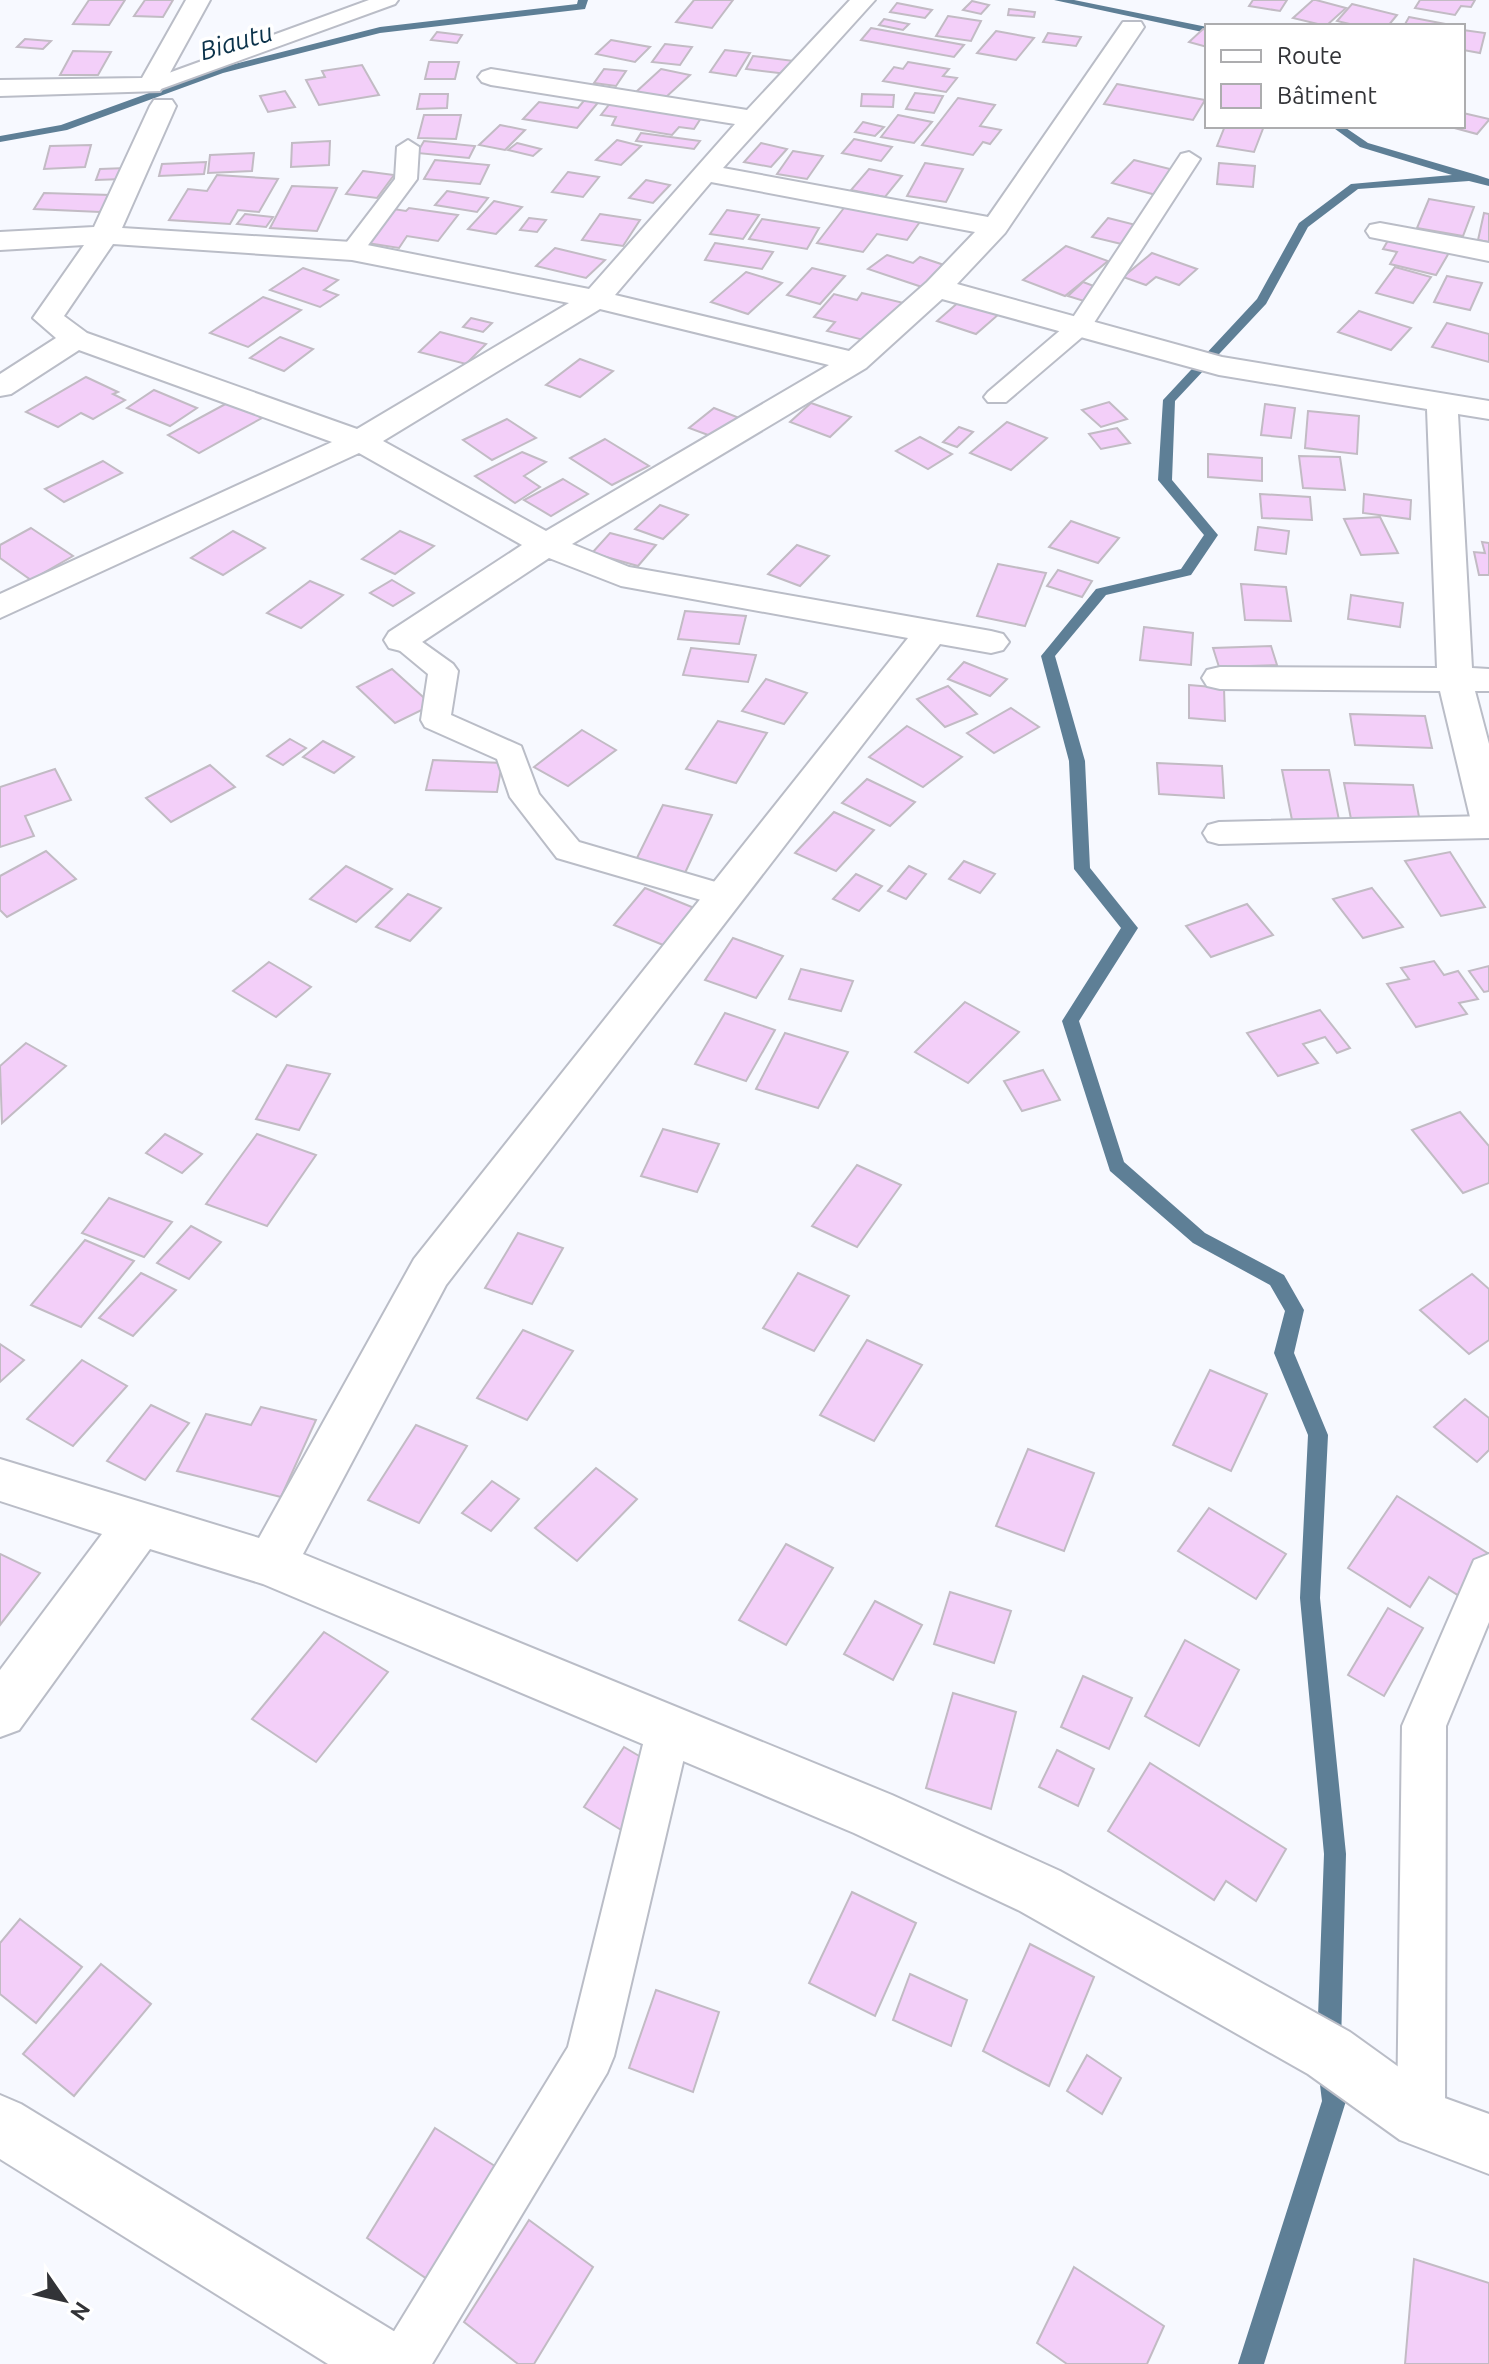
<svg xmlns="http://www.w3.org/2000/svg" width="1489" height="2364" viewBox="0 0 1489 2364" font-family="Ubuntu,sans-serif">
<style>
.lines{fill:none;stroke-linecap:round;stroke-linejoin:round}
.stream{fill:#5e7f96;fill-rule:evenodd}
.building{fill:#f3cff9;stroke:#c2bbc4;stroke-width:2}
.lane-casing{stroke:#babdc7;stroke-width:4}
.street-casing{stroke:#babdc7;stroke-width:4}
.lane{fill:#fff;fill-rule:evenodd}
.street{fill:#fff;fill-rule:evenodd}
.labels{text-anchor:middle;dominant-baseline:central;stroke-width:7;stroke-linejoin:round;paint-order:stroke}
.far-water-label{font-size:26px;font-style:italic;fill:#0b324a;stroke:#fff}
</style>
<rect width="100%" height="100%" fill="#f7f9ff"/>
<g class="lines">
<g class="stream">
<polygon points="578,0 588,0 585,9 380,33 223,73 67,130 0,142 0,136 61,125 215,69 380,27 577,4"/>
<polygon points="1054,0 1074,0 1207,27 1207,33"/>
<polygon points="1331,126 1343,126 1368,143 1477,175 1489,179 1489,186 1469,181 1358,189 1308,227 1266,304 1175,401 1172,480 1218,535 1191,575 1106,595 1055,656 1085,761 1090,868 1138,928 1079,1021 1124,1162 1205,1233 1284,1275 1304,1310 1294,1353 1328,1435 1320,1598 1346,1854 1341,2044 1337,2052 1329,2056 1321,2052 1317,2044 1324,1854 1300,1598 1308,1435 1274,1353 1285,1311 1270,1285 1193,1243 1110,1171 1062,1021 1121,928 1074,869 1069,761 1041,656 1096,589 1181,569 1204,535 1158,480 1163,400 1257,299 1299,223 1351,184 1452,175 1360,147"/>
<polygon points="1330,2057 1338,2061 1346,2101 1264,2364 1238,2364 1322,2101 1318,2069 1322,2061"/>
</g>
</g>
<g class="building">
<polygon points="89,0 125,0 109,25 73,24"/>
<polygon points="145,0 173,0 163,17 134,16"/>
<polygon points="694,0 733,0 712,28 676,22"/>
<polygon points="1253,0 1287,0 1280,11 1249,6"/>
<polygon points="1313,0 1316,0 1346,8 1326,26 1293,18"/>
<polygon points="1420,0 1475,0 1471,7 1461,6 1455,15 1415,8"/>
<polygon points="972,1 989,5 981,14 963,10"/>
<polygon points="897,3 932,10 925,18 890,12"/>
<polygon points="1352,4 1397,15 1388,26 1358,26 1337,21"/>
<polygon points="1009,9 1035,12 1034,17 1008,15"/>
<polygon points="948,16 981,21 971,41 936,36"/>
<polygon points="1409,17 1456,26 1404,26"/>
<polygon points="884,19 909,24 903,30 879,25"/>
<polygon points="871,28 964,45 954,57 861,40"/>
<polygon points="1203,29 1207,30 1207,47 1189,42"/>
<polygon points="1463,30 1485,33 1480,53 1463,50"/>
<polygon points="996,31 1034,38 1016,60 977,53"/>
<polygon points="437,32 462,35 457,43 431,40"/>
<polygon points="1048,33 1081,37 1076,46 1043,42"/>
<polygon points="25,39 51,41 43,49 17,47"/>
<polygon points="611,40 650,47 635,62 596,54"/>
<polygon points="665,44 692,47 680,65 652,62"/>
<polygon points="725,50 750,53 736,76 710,72"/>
<polygon points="73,51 111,52 98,75 60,75"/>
<polygon points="753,56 794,61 787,74 746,69"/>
<polygon points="429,62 459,62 455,79 425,79"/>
<polygon points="908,62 949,69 943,76 957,78 946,92 883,81 894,67 903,69"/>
<polygon points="362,65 379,95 319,105 306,80 325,77 322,71"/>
<polygon points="604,69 626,71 616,86 594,83"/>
<polygon points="661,69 690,75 665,98 636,92"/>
<polygon points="1117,84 1205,100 1193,120 1104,104"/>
<polygon points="285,91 295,107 268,112 260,96"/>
<polygon points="915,93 943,96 934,113 906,109"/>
<polygon points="420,94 448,94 447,108 417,109"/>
<polygon points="862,94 894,95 893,107 861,106"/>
<polygon points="587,97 601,99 577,128 523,119 539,102 578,108"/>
<polygon points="958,98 995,105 980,126 1001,130 990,144 983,142 973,155 922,145"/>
<polygon points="611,102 703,115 694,129 679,127 672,135 612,125 616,117 601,115"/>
<polygon points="1463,113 1489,119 1489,120 1477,134 1447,126 1463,126"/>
<polygon points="424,115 461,115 456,139 418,138"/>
<polygon points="898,115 932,122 914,143 881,137"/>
<polygon points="863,122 884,127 875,136 855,132"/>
<polygon points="500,125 525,130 505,150 479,145"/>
<polygon points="1225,126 1264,126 1254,152 1217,146"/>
<polygon points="641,133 700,141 694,149 636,141"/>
<polygon points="854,139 892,147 881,161 842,153"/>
<polygon points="617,140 641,146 621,165 596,160"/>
<polygon points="330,141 329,165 291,167 292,143"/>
<polygon points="424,141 475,146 469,158 417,153"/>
<polygon points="517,143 541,149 533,156 508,150"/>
<polygon points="761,143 787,149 771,167 744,162"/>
<polygon points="91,145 85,167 44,169 50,146"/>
<polygon points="793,151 823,156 807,179 777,174"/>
<polygon points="254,153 252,171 208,173 210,155"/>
<polygon points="435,160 489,165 480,184 424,179"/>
<polygon points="1134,160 1178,171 1156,195 1112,183"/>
<polygon points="206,162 204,174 159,176 162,164"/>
<polygon points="925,163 963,169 946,202 907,196"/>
<polygon points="1219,163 1255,166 1253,187 1217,184"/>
<polygon points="126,168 123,179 96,180 100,169"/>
<polygon points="869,169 902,176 885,197 851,190"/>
<polygon points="363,171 394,175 377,198 346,194"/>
<polygon points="568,172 599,177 583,197 552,192"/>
<polygon points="217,175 278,179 259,212 238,210 230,224 169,220 188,189 207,191"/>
<polygon points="646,180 670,185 653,203 629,198"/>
<polygon points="292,186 337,188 317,231 270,228"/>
<polygon points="447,191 488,198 477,212 435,205"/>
<polygon points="44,193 110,195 100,212 34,209"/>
<polygon points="1429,199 1474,207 1463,236 1417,228"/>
<polygon points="494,201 522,207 496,234 468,229"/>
<polygon points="847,204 922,219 907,240 877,234 863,252 817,243"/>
<polygon points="387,208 406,211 409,208 458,215 438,241 407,236 399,248 361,242"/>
<polygon points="727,210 759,215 743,239 710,234"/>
<polygon points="1484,213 1489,214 1489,242 1478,240"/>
<polygon points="245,214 273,217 266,227 237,224"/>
<polygon points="600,214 640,220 623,246 582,240"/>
<polygon points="529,218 546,220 537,232 520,230"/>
<polygon points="1108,218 1144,227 1130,246 1092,237"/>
<polygon points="762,219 819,228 807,249 749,239"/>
<polygon points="1390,237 1450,251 1436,275 1390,264 1397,252 1383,249"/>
<polygon points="715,243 773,252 762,269 705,260"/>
<polygon points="1066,246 1108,261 1065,296 1023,280"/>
<polygon points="555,248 605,260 586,278 536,266"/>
<polygon points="1152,253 1197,269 1179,285 1156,277 1146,285 1123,277"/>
<polygon points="887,255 913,263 920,257 947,266 922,287 868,269"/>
<polygon points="1395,267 1431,277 1413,303 1376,293"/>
<polygon points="303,268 338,280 324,290 338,295 320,307 270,290"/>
<polygon points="812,268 845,276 820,304 787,295"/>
<polygon points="746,272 782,283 748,314 711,302"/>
<polygon points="1447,276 1482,283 1470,310 1434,302"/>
<polygon points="1083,282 1102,289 1087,302 1068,296"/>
<polygon points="862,293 908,304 876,343 827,331 835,322 814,317 834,294 857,300"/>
<polygon points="263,297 301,310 248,347 210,333"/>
<polygon points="960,301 999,314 976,334 937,321"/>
<polygon points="1359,311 1411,328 1391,350 1338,332"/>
<polygon points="471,318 492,323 483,332 463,327"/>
<polygon points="1447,323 1489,334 1489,362 1432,347"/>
<polygon points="440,332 486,344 466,364 419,352"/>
<polygon points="280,337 313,349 284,371 250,358"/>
<polygon points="580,359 613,371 580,397 546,385"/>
<polygon points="86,377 118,392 113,394 125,400 93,419 81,413 58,427 26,412"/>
<polygon points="154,390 197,408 170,426 127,408"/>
<polygon points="231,401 262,418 199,453 168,435"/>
<polygon points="1109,402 1127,419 1101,427 1082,410"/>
<polygon points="811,403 851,417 830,437 790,422"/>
<polygon points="1265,404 1295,408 1291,438 1261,435"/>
<polygon points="714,408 742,419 719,439 689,428"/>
<polygon points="1308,411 1359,416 1357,454 1305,448"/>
<polygon points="507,419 536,438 492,460 463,440"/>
<polygon points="1007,422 1047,438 1011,470 970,453"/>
<polygon points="959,427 973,432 957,447 943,442"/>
<polygon points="1117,428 1130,443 1101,449 1089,434"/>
<polygon points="920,437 952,454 928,469 896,451"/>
<polygon points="605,439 649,466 612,485 570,458"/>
<polygon points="522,452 546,462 524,476 540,487 515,503 475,476"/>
<polygon points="1208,454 1262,458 1262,481 1208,477"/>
<polygon points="1299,456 1340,457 1345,490 1303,488"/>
<polygon points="103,461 122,473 64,502 45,489"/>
<polygon points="563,479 588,494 551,516 524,500"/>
<polygon points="1260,494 1310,497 1312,520 1262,518"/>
<polygon points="1364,494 1411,500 1410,519 1363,513"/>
<polygon points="660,505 688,515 663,539 635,529"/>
<polygon points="1380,517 1398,553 1361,555 1344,519"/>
<polygon points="1071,521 1119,538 1098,563 1049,547"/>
<polygon points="1258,527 1289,531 1286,554 1255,550"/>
<polygon points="31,528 73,556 31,580 0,558 0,545"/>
<polygon points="233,531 265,548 223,575 191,558"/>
<polygon points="400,531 434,546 395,574 362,559"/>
<polygon points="610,533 656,545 638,566 592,553"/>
<polygon points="1482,542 1489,543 1489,575 1479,575 1474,552 1485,553"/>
<polygon points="797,545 829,556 800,586 768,574"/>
<polygon points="998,564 1046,573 1025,626 977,616"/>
<polygon points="1058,570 1092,581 1082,597 1047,586"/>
<polygon points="392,580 414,593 393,606 370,593"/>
<polygon points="310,581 343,595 301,628 267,613"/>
<polygon points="1241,584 1286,587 1291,621 1245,620"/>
<polygon points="1351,595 1403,603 1400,627 1348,619"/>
<polygon points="685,611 746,616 739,644 678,639"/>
<polygon points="1144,627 1193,633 1191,665 1140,660"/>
<polygon points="1271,646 1277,665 1219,667 1213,648"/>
<polygon points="691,648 756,655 748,682 683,675"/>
<polygon points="964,662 1007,679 990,696 948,679"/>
<polygon points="392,669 432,705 395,723 357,687"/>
<polygon points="766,679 807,693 784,724 742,711"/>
<polygon points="1189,685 1224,688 1225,721 1189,718"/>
<polygon points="948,686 977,714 945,727 917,699"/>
<polygon points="1011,708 1039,727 994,753 967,733"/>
<polygon points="1350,714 1425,716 1432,748 1355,745"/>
<polygon points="718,721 767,733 736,783 686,769"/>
<polygon points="907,726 962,757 923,787 869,757"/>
<polygon points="582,730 616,750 568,786 534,767"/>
<polygon points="290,739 306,748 283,765 267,756"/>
<polygon points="323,741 354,757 334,773 303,757"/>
<polygon points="433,760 502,763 497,792 426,790"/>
<polygon points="1157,763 1222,766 1224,798 1159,794"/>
<polygon points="210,765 235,787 171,822 146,798"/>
<polygon points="55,769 71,800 25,816 34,836 0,847 0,787"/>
<polygon points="1282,770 1329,770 1339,820 1292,820"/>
<polygon points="867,779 915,802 890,826 842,803"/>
<polygon points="1344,783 1413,785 1420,822 1351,819"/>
<polygon points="663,805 712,815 684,875 634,864"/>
<polygon points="834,812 874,830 836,871 795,853"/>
<polygon points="46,851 76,879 7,917 0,910 0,876"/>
<polygon points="1450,852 1485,907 1441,916 1405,861"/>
<polygon points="964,861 995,874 980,893 949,879"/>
<polygon points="346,866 392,889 356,922 310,899"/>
<polygon points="909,866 926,874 906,899 888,891"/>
<polygon points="856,874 882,886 859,911 833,899"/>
<polygon points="645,888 704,912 673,949 614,925"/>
<polygon points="1372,888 1403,927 1363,938 1333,899"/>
<polygon points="408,894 441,908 410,941 376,927"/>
<polygon points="1247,904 1273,935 1211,957 1186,926"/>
<polygon points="733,938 783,956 756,998 705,980"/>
<polygon points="1434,961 1444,975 1458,971 1478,999 1459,1003 1467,1014 1416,1027 1387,984 1409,979 1401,968"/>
<polygon points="269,962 311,987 276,1017 233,991"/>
<polygon points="1489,966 1489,991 1484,992 1469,971"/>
<polygon points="801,969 853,981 841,1011 789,999"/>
<polygon points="965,1002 1019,1032 968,1083 915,1052"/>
<polygon points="1320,1010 1350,1048 1337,1053 1325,1037 1303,1044 1318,1063 1278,1076 1247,1033"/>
<polygon points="725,1013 775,1030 746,1081 695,1064"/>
<polygon points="785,1033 848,1052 818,1108 756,1089"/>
<polygon points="26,1043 66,1066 2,1123 0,1066"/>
<polygon points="287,1065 330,1074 299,1130 256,1119"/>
<polygon points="1043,1070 1060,1100 1022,1111 1004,1081"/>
<polygon points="1460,1112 1489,1146 1489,1183 1463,1193 1412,1130"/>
<polygon points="663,1129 719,1144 697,1192 641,1176"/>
<polygon points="165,1134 202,1154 182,1173 146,1153"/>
<polygon points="257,1134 316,1155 267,1226 206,1204"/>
<polygon points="857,1165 901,1185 857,1247 812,1226"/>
<polygon points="109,1198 172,1222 144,1257 82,1233"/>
<polygon points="191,1226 221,1242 189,1279 157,1263"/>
<polygon points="518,1233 563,1248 532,1304 485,1288"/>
<polygon points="85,1240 134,1261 81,1327 31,1305"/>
<polygon points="141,1273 176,1290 133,1336 99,1318"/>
<polygon points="798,1273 849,1296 814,1351 763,1328"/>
<polygon points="1472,1274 1489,1289 1489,1340 1469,1354 1420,1310"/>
<polygon points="523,1330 573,1351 527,1420 477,1398"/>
<polygon points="867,1340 922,1365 874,1441 820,1415"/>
<polygon points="0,1344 24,1360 0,1382"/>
<polygon points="82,1360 127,1386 73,1446 27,1419"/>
<polygon points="1210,1370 1267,1394 1231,1471 1173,1445"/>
<polygon points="1465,1399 1489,1418 1489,1450 1477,1462 1434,1427"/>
<polygon points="151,1405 189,1423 145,1480 107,1461"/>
<polygon points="261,1407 316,1420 281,1497 177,1471 206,1414 251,1425"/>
<polygon points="416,1425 467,1446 419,1523 368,1500"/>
<polygon points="1028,1449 1094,1473 1064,1551 996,1526"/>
<polygon points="596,1468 637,1499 577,1561 535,1528"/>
<polygon points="492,1481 519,1499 491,1531 462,1513"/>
<polygon points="1397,1496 1489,1554 1489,1559 1464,1599 1429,1577 1410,1607 1348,1568"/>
<polygon points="1209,1508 1286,1554 1256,1599 1178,1551"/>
<polygon points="786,1544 833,1568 786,1645 739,1620"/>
<polygon points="0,1554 40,1573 0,1625"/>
<polygon points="950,1592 1011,1611 994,1663 934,1644"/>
<polygon points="875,1601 922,1625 893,1680 844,1654"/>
<polygon points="1388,1608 1423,1628 1384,1696 1348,1675"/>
<polygon points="324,1632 388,1672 316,1762 252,1719"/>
<polygon points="1185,1640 1239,1670 1199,1746 1145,1716"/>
<polygon points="1083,1676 1132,1698 1109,1749 1061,1727"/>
<polygon points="953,1693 1016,1712 991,1809 926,1788"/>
<polygon points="624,1747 666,1772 626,1833 584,1807"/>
<polygon points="1057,1750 1094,1769 1078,1806 1039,1787"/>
<polygon points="1150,1763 1286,1849 1256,1901 1226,1881 1214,1900 1108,1831"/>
<polygon points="852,1892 916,1923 875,2016 809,1983"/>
<polygon points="20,1919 82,1967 36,2023 0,1994 0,1943"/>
<polygon points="1030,1944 1094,1977 1049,2086 983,2051"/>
<polygon points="101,1964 151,2004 74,2096 23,2054"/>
<polygon points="910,1974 967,2000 951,2046 893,2020"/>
<polygon points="656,1990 719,2012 693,2092 629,2068"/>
<polygon points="1087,2055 1121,2078 1102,2114 1067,2091"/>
<polygon points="435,2128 498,2168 430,2281 367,2238"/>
<polygon points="529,2220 593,2267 534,2364 518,2364 464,2322"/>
<polygon points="1414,2259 1489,2283 1489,2364 1405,2364"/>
<polygon points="1074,2267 1164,2326 1147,2364 1067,2364 1037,2343"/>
</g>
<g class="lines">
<g class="lane-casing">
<g id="lane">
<polygon points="369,0 398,0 395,4 158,90 144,90 140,86 144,82"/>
<polygon points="408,140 419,147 417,179 360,256 344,256 340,251 395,179 397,147"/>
<polygon points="1189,152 1200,159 1088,332 1006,402 988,402 984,397 988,392 1070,322 1181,154"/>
<polygon points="401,631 411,634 453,664 458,671 451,715 521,746 539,794 579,842 736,888 741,896 736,904 725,907 557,858 510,797 497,759 425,727 421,720 428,674 387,640 391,634"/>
<polygon points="1489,816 1489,838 1219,844 1208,841 1203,833 1208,825 1219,822"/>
<polygon points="1489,1554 1489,1622 1446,1726 1445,2119 1438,2136 1421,2143 1404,2136 1397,2119 1402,1726 1474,1560"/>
<polygon points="669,1707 684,1713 691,1728 614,2056 607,2073 432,2364 377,2364 385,2346 568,2047 647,1728 654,1713"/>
</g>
</g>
<g class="street-casing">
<g id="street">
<polygon points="186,0 210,0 160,91 0,96 0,80 142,78"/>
<path d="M850,0h25l-152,168 265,49 135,-195h18l3,5 -139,206 -48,51 265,73 267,44v18l-31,-5 14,254 17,1v22h-14l14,53v86l-13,-4 -6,-9 -30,-126 -220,-2 -13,-3 -5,-8 5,-8 13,-3 217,1 -10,-259 -208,-34 -277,-76 -76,69 -294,176 57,23 362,64 12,3 6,8 -6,8 -12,3 -51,-9 -494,641 -143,269 589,241 168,76 290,161 89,64 50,18v60l-89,-34 -92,-66 -288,-163 -166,-78 -591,-249 -113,-35 -131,181 -19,7v-67l102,-136 -102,-33v-42l259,79 155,-279 494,-621 -287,-52 -72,-28 -136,90 -12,3 -12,-3 -5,-8 5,-8 133,-87 -163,-92 -359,165v-24l332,-152 -253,-92 -68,44 -11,2v-22l56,-36 -23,-20 51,-73 -84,5v-18l94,-5 56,-121 4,-6h18l4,6 -54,122 230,14 237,47 146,-165 -244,-39 -9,-3 -4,-5 4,-5 9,-3 256,41zM711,182l264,50 -48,50 -78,69 -234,-56zM113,244l239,16 217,43 -212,126 -270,-96 -23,-17zM600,309l229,56 -283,166 -163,-90z"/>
<polygon points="1380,223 1489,243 1489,261 1370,237 1366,231 1370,225"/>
<polygon points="0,2095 21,2104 410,2341 419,2364 328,2364 0,2159"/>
</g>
</g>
<use href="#lane" class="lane"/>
<use href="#street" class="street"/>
</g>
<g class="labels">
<g class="far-water-label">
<text transform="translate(236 41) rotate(-16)">Biautu</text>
</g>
</g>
<rect x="1205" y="24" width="260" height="104" fill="#ffffff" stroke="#adadaf" stroke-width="2"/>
<rect x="1221" y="50" width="40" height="12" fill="#ffffff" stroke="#adadaf" stroke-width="2"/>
<text x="1277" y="64" font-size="24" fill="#323337">Route</text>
<rect x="1221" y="84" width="40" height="24" fill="#f3cff9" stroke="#adadaf" stroke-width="2"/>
<text x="1277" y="104" font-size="24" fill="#323337">Bâtiment</text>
<g transform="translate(64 2300) rotate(124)" stroke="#ffffff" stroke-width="6" paint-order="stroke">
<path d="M0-6L14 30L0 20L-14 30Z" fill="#323337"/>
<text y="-12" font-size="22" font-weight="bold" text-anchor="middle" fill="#323337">N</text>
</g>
</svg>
